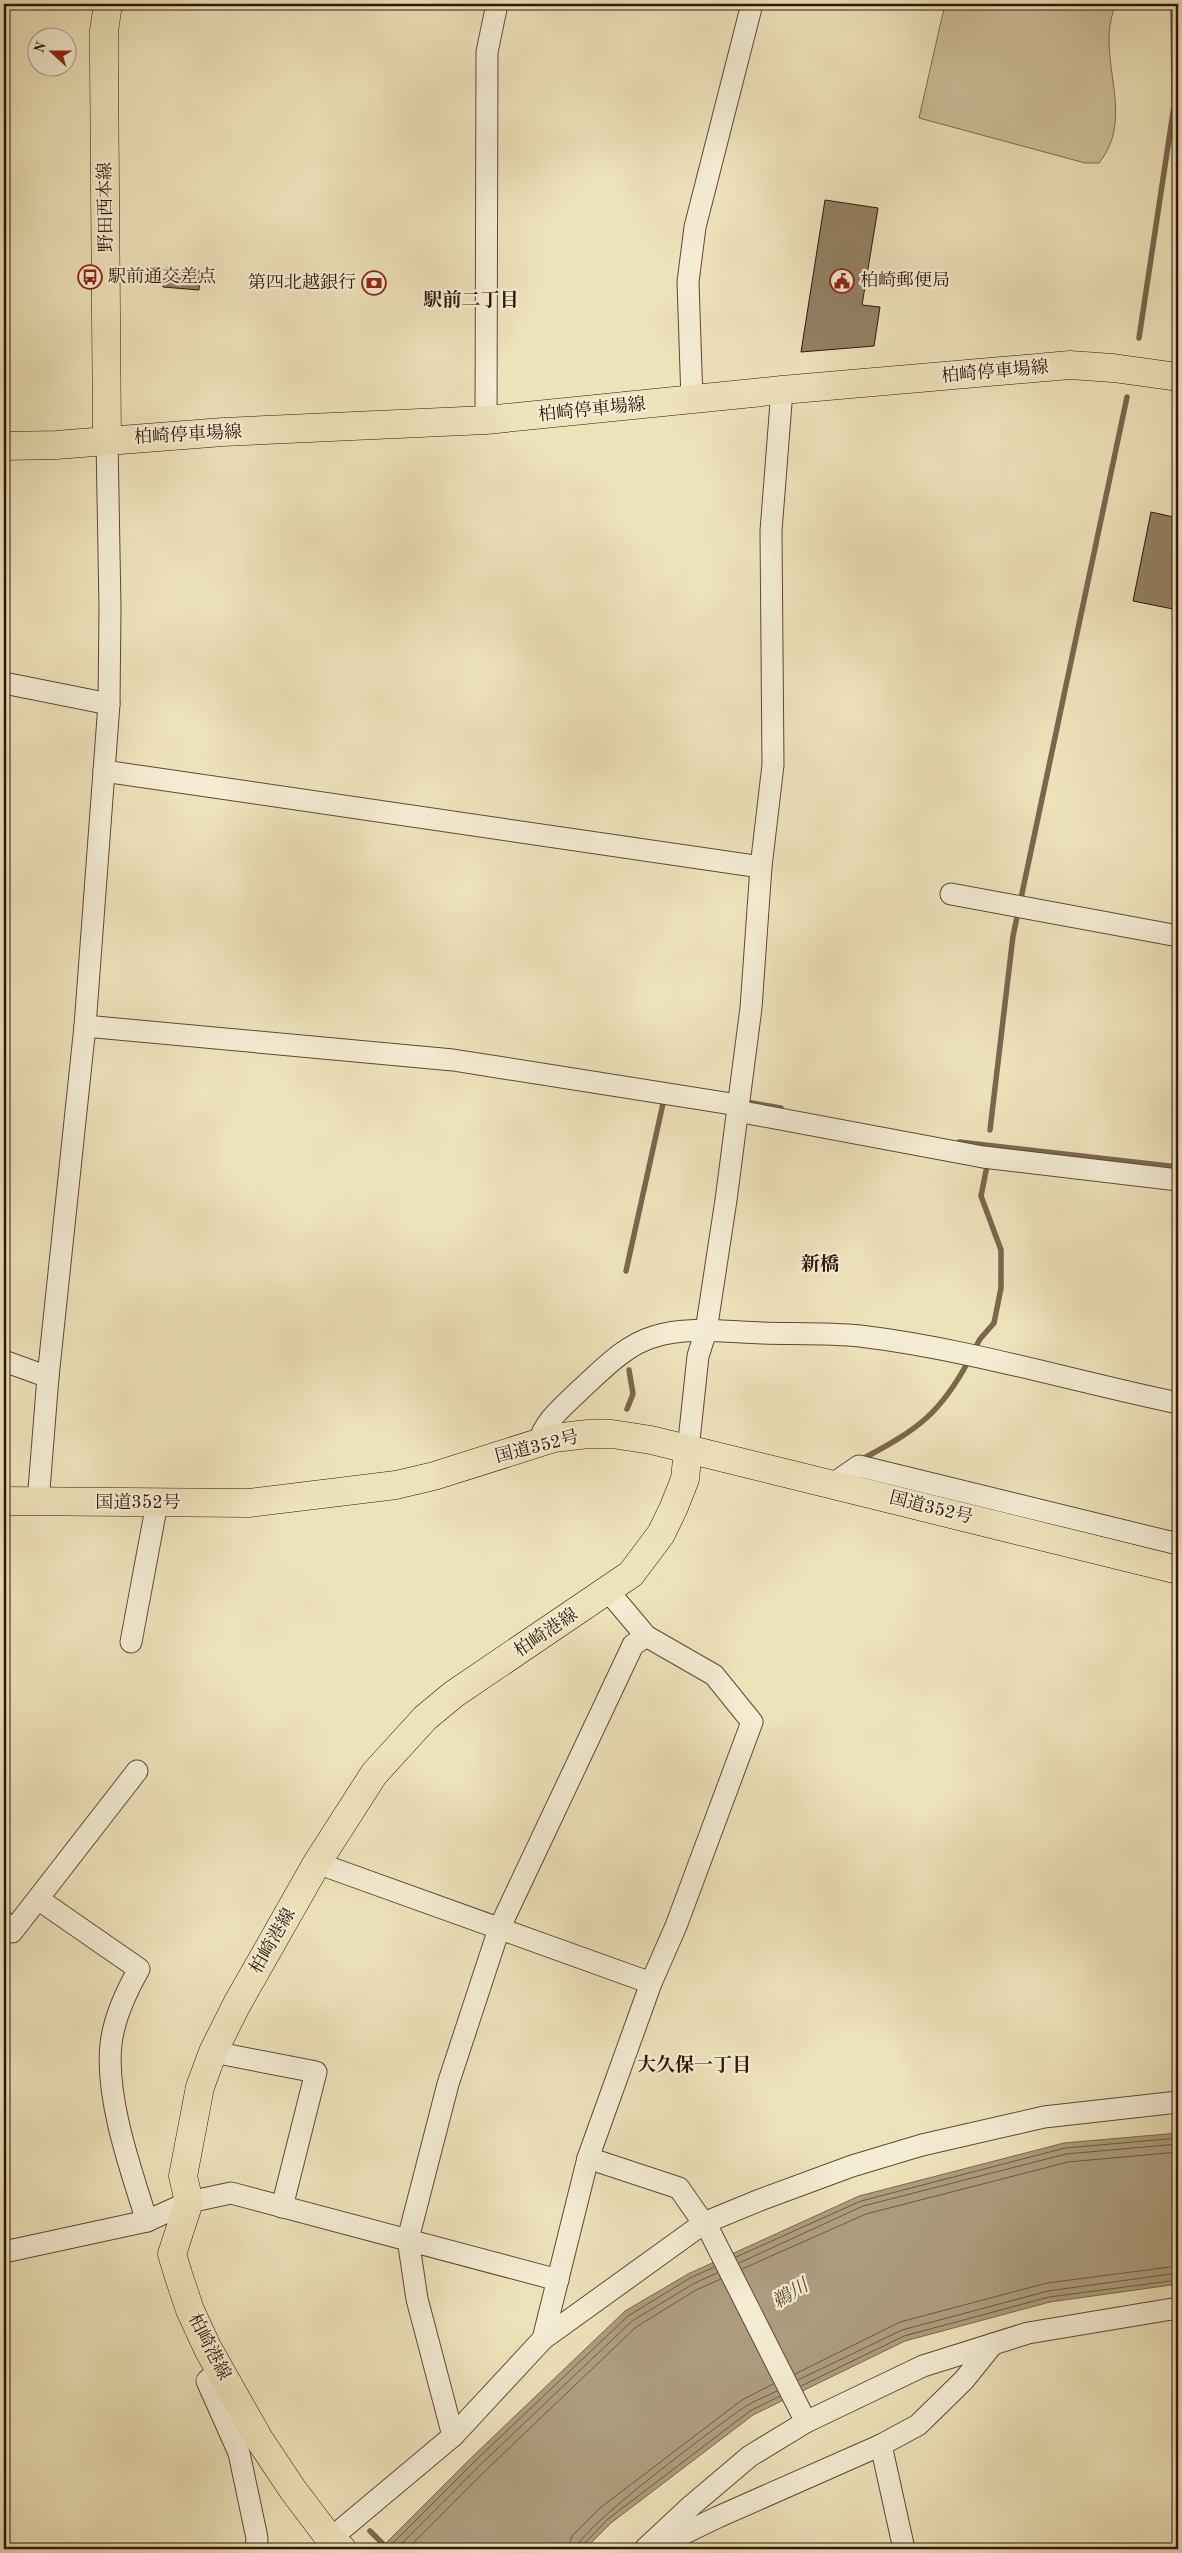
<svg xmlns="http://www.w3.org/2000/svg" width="1182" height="2553" viewBox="0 0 1182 2553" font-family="'Old Standard TT','Noto Serif JP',serif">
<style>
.green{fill:#cebf9c;stroke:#7f6a52}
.water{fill:#ad9d7e;stroke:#7b674e}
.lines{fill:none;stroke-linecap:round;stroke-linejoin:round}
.shore{stroke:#6e5a42;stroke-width:1}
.stream{stroke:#7b674e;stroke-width:5.5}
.building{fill:#938065;stroke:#301607}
.minor-casing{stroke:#604934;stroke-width:23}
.major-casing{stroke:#301607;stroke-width:29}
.highway-casing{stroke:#301607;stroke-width:29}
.minor{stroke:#f4ecd3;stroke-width:21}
.major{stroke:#eee2bb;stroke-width:28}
.highway{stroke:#eee2bb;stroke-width:28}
.labels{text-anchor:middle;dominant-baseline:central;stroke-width:4.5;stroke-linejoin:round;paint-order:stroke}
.street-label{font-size:18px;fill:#301607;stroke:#f4ecd3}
.poi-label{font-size:18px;fill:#301607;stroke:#f4ecd3;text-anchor:start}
.neighbourhood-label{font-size:19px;font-weight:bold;fill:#301607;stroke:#f4ecd3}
.water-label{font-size:19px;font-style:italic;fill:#624c37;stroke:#f4ecd3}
</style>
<rect width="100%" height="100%" fill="#eee2bb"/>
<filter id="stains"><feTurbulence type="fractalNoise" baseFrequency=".004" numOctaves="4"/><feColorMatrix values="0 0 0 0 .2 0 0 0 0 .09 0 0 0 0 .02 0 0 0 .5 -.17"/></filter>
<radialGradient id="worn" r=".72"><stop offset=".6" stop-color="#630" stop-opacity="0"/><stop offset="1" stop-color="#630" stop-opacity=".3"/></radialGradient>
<path class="green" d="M945,4h171c-23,53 22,110 -17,159h-14l-166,-45z"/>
<polygon class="water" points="1178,2133 1178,2284 1050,2302 905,2341 753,2415 611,2523 585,2549 380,2549 471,2458 625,2311 688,2274 859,2196 1064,2143"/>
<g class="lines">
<g class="shore">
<polyline points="736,2257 861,2201 1065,2148 1178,2138"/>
<polyline points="739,2263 863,2206 1066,2154 1178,2144"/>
<polyline points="742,2269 866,2214 1068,2162 1178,2152"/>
<polyline points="795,2374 900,2322 1047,2283 1178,2266"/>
<polyline points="798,2380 902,2330 1048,2291 1178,2273"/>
<polyline points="801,2386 904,2336 1049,2297 1178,2280"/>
<polyline points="387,2549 475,2461 628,2316 690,2278 714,2267"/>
<polyline points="396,2549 479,2466 632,2321 693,2284 717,2273"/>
<polyline points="407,2549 485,2471 636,2327 696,2290 721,2279"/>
<polyline points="568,2549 572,2536 600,2508 742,2400 773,2384"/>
<path d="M576,2549c1,-19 146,-127 170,-143 10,-6 21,-10 31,-15"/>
<polyline points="582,2549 584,2544 608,2519 750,2411 780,2396"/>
</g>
<g class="stream">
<polyline points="1139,338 1174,106 1173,4"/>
<polyline points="746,1102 781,1108"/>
<polyline points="990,1130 1013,936 1127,397"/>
<polyline points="959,1142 1178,1167"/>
<polyline points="626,1271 664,1099"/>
<polyline points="973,1352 980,1339 994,1323 1001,1288 1001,1250 981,1196 987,1166"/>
<polyline points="627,1409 633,1394 629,1370"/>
<path d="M866,1457c52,-28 74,-43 103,-97"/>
<polyline points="370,2531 388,2549"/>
</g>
</g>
<g class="building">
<polygon points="825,200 878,208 862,305 880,307 874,346 801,352"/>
<polygon points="165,268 200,271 199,290 163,287"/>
<polygon points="1151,512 1178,518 1178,610 1133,601"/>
</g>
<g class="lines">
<g class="minor-casing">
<g id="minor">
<polyline points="692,400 688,282 695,227 752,4"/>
<polyline points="486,420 487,52 497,4"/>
<polyline points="4,683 109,704"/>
<polyline points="104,771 761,867"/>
<polyline points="951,894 1178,936"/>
<polyline points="85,1026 453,1060 738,1105"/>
<polyline points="737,1111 983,1157 1178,1180"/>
<polyline points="4,1361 48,1377"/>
<path d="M539,1442c5,-21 26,-37 41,-52 21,-19 45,-45 73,-53 34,-11 74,-5 109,-4 32,1 66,0 98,3 108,13 212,45 318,67"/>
<polyline points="688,1450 698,1356 706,1331 726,1200 751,1008 761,867 773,765 771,531 782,390"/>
<polyline points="833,1484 859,1466 1178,1544"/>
<polyline points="38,1502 48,1377 85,1026 109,704 110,608 107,440"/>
<polyline points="131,1642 157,1503"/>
<polyline points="317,1863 651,1983"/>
<path d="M38,1899l101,70c-13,23 -25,48 -28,75 -6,53 20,127 36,177"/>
<polyline points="4,1922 12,1932 137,1771"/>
<polyline points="213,2052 316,2072 282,2207"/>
<polyline points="588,2158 679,2188 711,2234 806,2422"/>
<polyline points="4,2252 147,2221 189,2202 231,2193 558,2280"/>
<polyline points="543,2339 704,2223 760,2200 852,2166 922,2145 1044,2117 1178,2102"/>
<polyline points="219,2370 207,2381 239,2453 257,2538 256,2549"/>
<polyline points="453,2436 417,2299 408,2239 448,2084 499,1929 633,1645 646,1636"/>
<polyline points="881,2445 904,2549"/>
<polyline points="330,2539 453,2436 543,2339 588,2158 651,1983 676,1926 752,1722 714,1675 646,1636 608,1591"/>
<polyline points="658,2546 718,2517 881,2445 918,2425 964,2380 993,2344"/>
<polyline points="645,2549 691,2506 750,2456 806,2422 923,2366 1028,2333 1178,2308"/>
</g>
</g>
<g class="major-casing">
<g id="major">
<polyline points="107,440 104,61 104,31 108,4"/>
<polyline points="4,446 56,445 223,432 486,420 782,390 1070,365 1113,368 1178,377"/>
<polyline points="342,2549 330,2539 293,2490 259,2439 208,2349 190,2310 178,2274 172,2254 189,2202 183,2176 200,2087 213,2052 237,2004 317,1863 374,1774 425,1718 454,1694 631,1574 661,1534 674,1507 685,1479 688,1450"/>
</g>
</g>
<g class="highway-casing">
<polyline id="highway" points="4,1501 249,1503 396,1485 434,1476 554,1438 588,1434 612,1434 651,1440 1178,1570"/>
</g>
<use href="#minor" class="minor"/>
<use href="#major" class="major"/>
<use href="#highway" class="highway"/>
</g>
<defs>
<g id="bus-ring" transform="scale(1.25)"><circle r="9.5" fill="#f4ecd3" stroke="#8f2418" stroke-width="1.5"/><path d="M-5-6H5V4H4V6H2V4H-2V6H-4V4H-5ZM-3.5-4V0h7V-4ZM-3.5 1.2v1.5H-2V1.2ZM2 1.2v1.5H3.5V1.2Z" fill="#8f2418"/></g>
<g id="civic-ring" transform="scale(1.25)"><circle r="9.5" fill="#f4ecd3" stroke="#8f2418" stroke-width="1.5"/><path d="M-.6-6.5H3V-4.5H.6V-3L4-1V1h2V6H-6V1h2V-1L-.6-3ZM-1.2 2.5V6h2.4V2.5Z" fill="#8f2418"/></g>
<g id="bank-ring" transform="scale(1.25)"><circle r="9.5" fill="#f4ecd3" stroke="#8f2418" stroke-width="1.5"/><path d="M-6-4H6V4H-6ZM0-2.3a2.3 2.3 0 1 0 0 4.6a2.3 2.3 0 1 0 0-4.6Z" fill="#8f2418"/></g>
</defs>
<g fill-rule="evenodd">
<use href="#bus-ring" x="90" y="277"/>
<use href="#civic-ring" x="842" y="281"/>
<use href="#bank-ring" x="374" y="283"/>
</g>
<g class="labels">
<g class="street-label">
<text transform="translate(106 207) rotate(-91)">野田西本線</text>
<text transform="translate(995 372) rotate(-5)">柏崎停車場線</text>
<text transform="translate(592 410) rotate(-6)">柏崎停車場線</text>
<text transform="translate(188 435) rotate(-3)">柏崎停車場線</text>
<text transform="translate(537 1447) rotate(-14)">国道352号</text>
<text x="138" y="1503">国道352号</text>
<text transform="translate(931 1508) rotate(14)">国道352号</text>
<text transform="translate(546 1633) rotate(-34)">柏崎港線</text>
<text transform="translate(273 1941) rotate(-60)">柏崎港線</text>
<text transform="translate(209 2347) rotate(63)">柏崎港線</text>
</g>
<g class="poi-label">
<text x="108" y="277">駅前通交差点</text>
<text x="860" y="281">柏崎郵便局</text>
<text x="356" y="283" text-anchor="end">第四北越銀行</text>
</g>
<g class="neighbourhood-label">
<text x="471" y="301">駅前二丁目</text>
<text x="820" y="1265">新橋</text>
<text x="694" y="2066">大久保一丁目</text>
</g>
<g class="water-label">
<text transform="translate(791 2295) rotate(-31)">鵜川</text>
</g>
</g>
<rect width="1182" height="2553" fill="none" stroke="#eee2bb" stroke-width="20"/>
<rect x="5" y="5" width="1172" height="2543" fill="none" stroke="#301607" stroke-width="2.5"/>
<rect x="10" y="10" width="1162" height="2533" fill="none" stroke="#301607"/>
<g transform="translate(52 52) rotate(291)"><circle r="24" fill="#f4ecd3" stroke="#a69681"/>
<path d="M0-4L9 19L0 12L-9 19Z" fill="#8f2418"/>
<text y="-8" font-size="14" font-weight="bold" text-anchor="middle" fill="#301607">N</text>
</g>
<rect width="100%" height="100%" filter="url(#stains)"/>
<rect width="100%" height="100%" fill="url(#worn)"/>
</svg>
